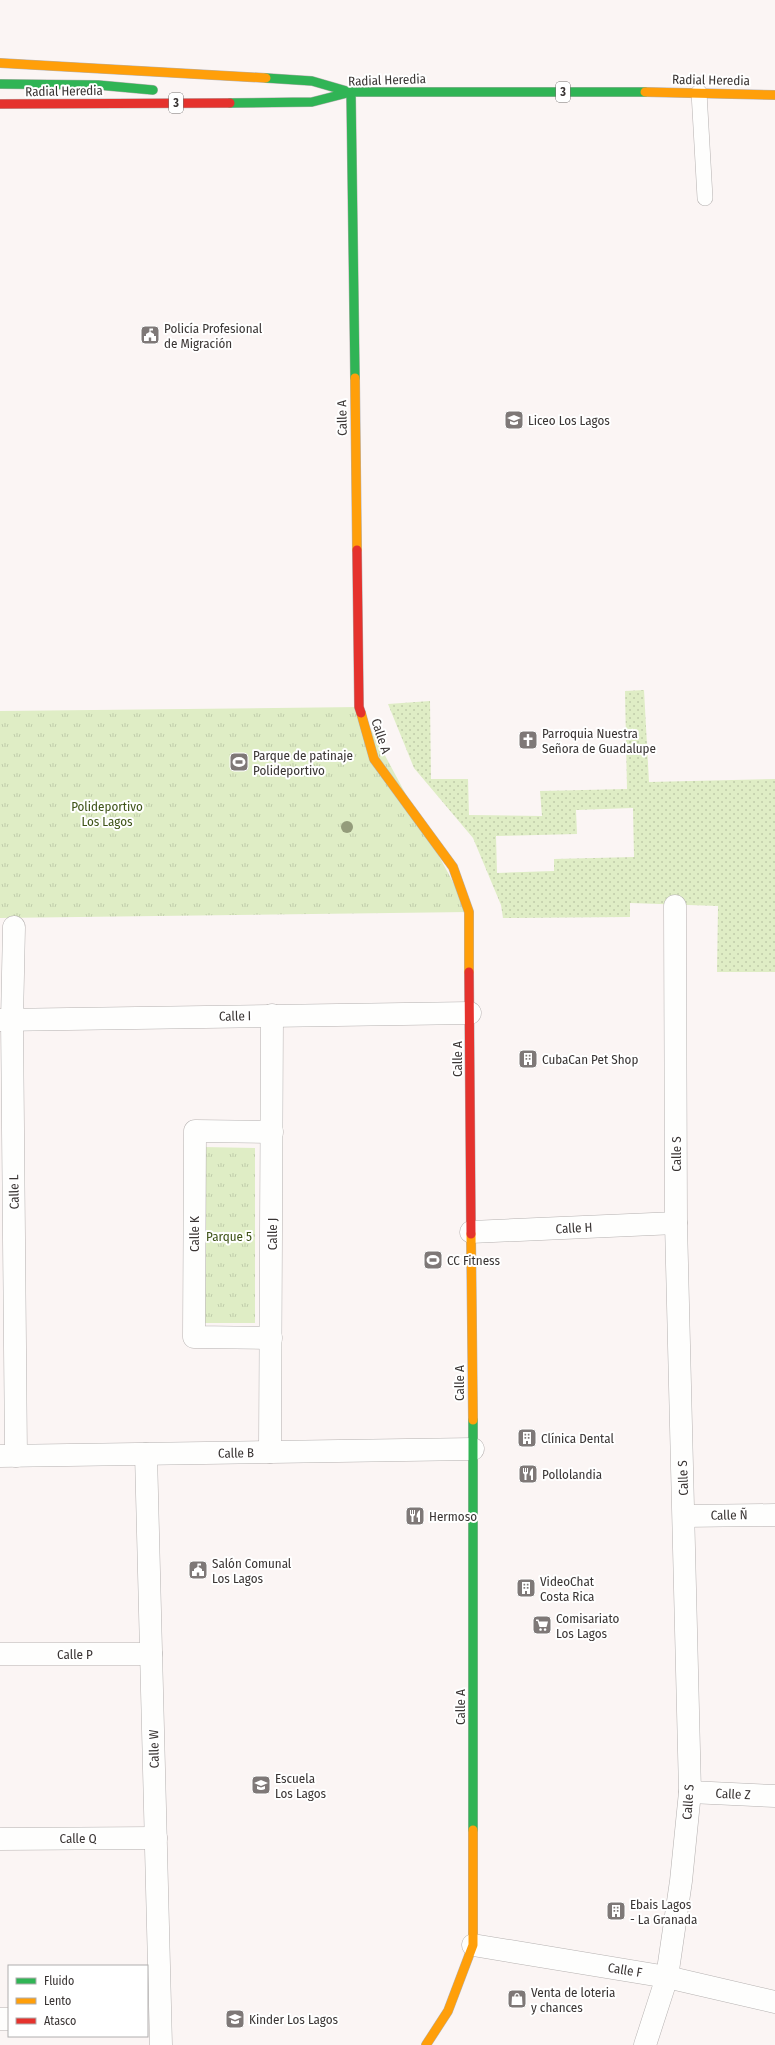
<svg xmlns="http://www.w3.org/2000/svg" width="775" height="2045" viewBox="0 0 775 2045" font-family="'Fira Sans Condensed',sans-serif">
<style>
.grass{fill:url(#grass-dots);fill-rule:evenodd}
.park{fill:url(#park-tufts)}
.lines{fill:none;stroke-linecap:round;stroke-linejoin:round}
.lane-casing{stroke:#b5b1b0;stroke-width:16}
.street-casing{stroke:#b5b1b0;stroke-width:23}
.fast-casing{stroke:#b5b1b0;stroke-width:10}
.slow-casing{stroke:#b5b1b0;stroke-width:10}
.jam-casing{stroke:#b5b1b0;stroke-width:10}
.lane{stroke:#fefefd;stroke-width:15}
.street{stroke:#fefefd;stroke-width:22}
.fast{stroke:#30b455;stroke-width:9}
.slow{stroke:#ff9f0a;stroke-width:9}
.jam{stroke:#e5322d;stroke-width:9}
.tree{fill:#949c7b}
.labels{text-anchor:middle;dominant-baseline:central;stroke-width:4;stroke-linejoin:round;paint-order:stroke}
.shield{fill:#fff;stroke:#757271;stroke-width:1}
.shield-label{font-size:12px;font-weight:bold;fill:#3a3534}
.street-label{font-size:13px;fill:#3a3534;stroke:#fff}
.poi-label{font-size:13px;fill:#3a3534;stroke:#fff;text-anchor:start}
.park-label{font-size:13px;fill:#3f5418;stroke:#fff}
</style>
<defs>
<pattern id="grass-dots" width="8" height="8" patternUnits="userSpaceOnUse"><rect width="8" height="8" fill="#dfedc5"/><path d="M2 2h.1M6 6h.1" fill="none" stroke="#c0ccaa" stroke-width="1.8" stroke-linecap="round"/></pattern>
<pattern id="park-tufts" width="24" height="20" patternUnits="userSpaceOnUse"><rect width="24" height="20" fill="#dfedc5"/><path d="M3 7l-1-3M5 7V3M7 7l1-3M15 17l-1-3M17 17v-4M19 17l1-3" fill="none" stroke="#c0ccaa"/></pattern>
</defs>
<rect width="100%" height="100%" fill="#fbf5f4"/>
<path class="grass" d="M644,690l5,92 126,-3v193h-58l1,-66 -88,-3v14l-127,1 -2,-13 -28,-67 -59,-70 -26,-64 42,-3 1,78h37l1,36 73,1 -2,-25 87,-2 -2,-98zM633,808l1,49 -80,2v12l-57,2 -1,-37 81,-2 -1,-24z"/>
<g class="park">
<polygon points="359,707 469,912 0,918 0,711"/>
<polygon points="203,1147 255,1148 255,1323 202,1323"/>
</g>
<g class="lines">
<g class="lane-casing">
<polyline id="lane" points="699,92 705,198"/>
</g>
<g class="street-casing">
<g id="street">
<polyline points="14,927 12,1020 16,1456"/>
<polyline points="0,1020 470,1013"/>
<polyline points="471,1232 676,1223"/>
<polyline points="271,1338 194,1337 195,1131 272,1132"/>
<polyline points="270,1452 272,1015"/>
<polyline points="146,1454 161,2045"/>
<polyline points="0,1456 473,1449"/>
<polyline points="684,1516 775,1515"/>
<polyline points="0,1654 151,1654"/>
<polyline points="690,1792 775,1796"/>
<polyline points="0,1839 156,1838"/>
<polyline points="473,1945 667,1977 775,2002"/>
<polyline points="0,2019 9,2019"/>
<polyline points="645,2045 667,1977 681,1881 690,1792 676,1223 675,906"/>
</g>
</g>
<g class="fast-casing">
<g id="fast">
<polyline points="266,78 312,81 350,92"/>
<polyline points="0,84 98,85 153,90"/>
<polyline points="351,92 355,378"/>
<polyline points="230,103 312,102 351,92 645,92"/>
<polyline points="473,1420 473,1830"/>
</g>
</g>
<g class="slow-casing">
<g id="slow">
<polyline points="0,63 266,78"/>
<polyline points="645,92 775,95"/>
<polyline points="355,378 357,550"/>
<polyline points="361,713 374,759 453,867 469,912 469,972"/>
<polyline points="471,1234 473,1420"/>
<polyline points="426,2045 448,2011 473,1945 473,1830"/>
</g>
</g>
<g class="jam-casing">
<g id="jam">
<polyline points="0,104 230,103"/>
<polyline points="357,550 359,707 361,713"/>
<polyline points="469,972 471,1234"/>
</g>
</g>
<use href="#lane" class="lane"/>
<use href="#street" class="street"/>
<use href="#fast" class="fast"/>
<use href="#slow" class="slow"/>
<use href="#jam" class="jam"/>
</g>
<circle class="tree" cx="347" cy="827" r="6"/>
<defs>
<g id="civic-square" transform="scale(1)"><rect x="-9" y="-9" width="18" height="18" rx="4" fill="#7e7877" stroke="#fff"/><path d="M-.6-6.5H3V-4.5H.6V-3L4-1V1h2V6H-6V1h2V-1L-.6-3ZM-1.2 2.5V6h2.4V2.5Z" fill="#fff"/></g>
<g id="school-square" transform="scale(1)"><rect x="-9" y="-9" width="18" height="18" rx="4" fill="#7e7877" stroke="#fff"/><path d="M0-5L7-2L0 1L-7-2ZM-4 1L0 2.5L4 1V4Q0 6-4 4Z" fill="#fff"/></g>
<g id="church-square" transform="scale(1)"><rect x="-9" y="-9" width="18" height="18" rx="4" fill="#7e7877" stroke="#fff"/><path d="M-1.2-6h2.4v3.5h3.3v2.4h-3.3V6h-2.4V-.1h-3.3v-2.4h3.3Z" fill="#fff"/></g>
<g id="stadium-square" transform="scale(1)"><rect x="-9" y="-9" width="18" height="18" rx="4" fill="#7e7877" stroke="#fff"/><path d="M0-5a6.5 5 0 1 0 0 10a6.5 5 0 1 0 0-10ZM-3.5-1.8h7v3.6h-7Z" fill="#fff"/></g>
<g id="building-square" transform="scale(1)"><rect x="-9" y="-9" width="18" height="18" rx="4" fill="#7e7877" stroke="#fff"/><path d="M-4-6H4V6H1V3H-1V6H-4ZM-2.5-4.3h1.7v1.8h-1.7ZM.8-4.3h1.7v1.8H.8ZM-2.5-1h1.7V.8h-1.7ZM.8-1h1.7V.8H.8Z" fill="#fff"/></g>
<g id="restaurant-square" transform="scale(1)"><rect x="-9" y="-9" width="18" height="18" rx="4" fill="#7e7877" stroke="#fff"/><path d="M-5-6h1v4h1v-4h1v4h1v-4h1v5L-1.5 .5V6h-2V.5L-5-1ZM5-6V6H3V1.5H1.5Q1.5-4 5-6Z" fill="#fff"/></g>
<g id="supermarket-square" transform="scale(1)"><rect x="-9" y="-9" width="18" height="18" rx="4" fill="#7e7877" stroke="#fff"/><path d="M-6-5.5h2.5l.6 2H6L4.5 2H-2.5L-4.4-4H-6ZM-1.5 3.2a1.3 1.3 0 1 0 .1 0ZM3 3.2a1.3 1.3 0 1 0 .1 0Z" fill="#fff"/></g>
<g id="shop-square" transform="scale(1)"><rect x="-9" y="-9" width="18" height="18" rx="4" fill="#7e7877" stroke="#fff"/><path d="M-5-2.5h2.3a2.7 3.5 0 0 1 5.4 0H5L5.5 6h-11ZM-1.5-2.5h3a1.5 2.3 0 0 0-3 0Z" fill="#fff"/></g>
</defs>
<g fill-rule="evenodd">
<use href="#civic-square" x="150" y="335"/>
<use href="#school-square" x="514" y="420"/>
<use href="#church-square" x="528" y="740"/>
<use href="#stadium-square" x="239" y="762"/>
<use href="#building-square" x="528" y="1059"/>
<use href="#stadium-square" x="433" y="1260"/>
<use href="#building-square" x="527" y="1438"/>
<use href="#restaurant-square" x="528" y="1474"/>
<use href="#restaurant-square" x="415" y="1516"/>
<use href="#civic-square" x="198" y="1570"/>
<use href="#building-square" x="526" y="1588"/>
<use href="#supermarket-square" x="542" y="1625"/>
<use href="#school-square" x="261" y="1785"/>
<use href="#building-square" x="616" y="1911"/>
<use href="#shop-square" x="517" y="1999"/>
<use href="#school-square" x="235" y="2019"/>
</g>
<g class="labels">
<g class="shield">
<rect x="556" y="82" width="14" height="20" rx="3"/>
<rect x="169" y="93" width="14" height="20" rx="3"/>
</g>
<g class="shield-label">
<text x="563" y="92">3</text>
<text x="176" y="103">3</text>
</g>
<g class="street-label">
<text transform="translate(387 80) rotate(-2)">Radial Heredia</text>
<text transform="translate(711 80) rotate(1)">Radial Heredia</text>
<text transform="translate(64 91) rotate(-1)">Radial Heredia</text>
<text transform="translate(342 418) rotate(-91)">Calle A</text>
<text transform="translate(381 736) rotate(72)">Calle A</text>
<text transform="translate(235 1016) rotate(-1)">Calle I</text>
<text transform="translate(457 1059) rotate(-90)">Calle A</text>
<text transform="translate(676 1154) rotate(-90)">Calle S</text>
<text transform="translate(14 1192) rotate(-91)">Calle L</text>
<text transform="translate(574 1228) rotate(-3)">Calle H</text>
<text transform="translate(194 1234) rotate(-90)">Calle K</text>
<text transform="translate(272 1234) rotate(-90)">Calle J</text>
<text transform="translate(459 1383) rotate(-90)">Calle A</text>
<text transform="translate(236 1453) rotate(-1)">Calle B</text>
<text transform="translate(683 1478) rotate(-92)">Calle S</text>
<text transform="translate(729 1515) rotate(-1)">Calle Ñ</text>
<text x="75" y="1654">Calle P</text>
<text transform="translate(460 1707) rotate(-90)">Calle A</text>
<text transform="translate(154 1749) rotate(-91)">Calle W</text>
<text transform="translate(733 1794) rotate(3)">Calle Z</text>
<text transform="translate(688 1802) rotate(-86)">Calle S</text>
<text x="78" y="1838">Calle Q</text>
<text transform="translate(625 1970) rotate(9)">Calle F</text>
</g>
<g class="poi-label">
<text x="164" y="328">Policía Profesional<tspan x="164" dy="15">de Migración</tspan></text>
<text x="528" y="420">Liceo Los Lagos</text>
<text x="542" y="733">Parroquia Nuestra<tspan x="542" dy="15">Señora de Guadalupe</tspan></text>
<text x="253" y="755">Parque de patinaje<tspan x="253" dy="15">Polideportivo</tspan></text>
<text x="542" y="1059">CubaCan Pet Shop</text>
<text x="447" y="1260">CC Fitness</text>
<text x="541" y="1438">Clínica Dental</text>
<text x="542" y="1474">Pollolandia</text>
<text x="429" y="1516">Hermoso</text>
<text x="212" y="1563">Salón Comunal<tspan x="212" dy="15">Los Lagos</tspan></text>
<text x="540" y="1581">VideoChat<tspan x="540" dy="15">Costa Rica</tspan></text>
<text x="556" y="1618">Comisariato<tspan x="556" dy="15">Los Lagos</tspan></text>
<text x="275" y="1778">Escuela<tspan x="275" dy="15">Los Lagos</tspan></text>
<text x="630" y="1904">Ebais Lagos<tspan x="630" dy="15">- La Granada</tspan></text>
<text x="531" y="1992">Venta de loteria<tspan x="531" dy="15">y chances</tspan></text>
<text x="249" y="2019">Kinder Los Lagos</text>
</g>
<g class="park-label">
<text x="107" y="806">Polideportivo<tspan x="107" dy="15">Los Lagos</tspan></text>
<text x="229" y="1236">Parque 5</text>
</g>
</g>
<rect x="8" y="1965" width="140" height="72" fill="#ffffff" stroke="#b0aeae"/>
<rect x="16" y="1978" width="20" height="6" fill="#30b455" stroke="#b0aeae"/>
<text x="44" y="1985" font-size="12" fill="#3a3534">Fluido</text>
<rect x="16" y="1998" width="20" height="6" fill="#ff9f0a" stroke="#b0aeae"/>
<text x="44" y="2005" font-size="12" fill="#3a3534">Lento</text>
<rect x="16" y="2018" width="20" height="6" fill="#e5322d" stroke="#b0aeae"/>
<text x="44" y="2025" font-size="12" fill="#3a3534">Atasco</text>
</svg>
